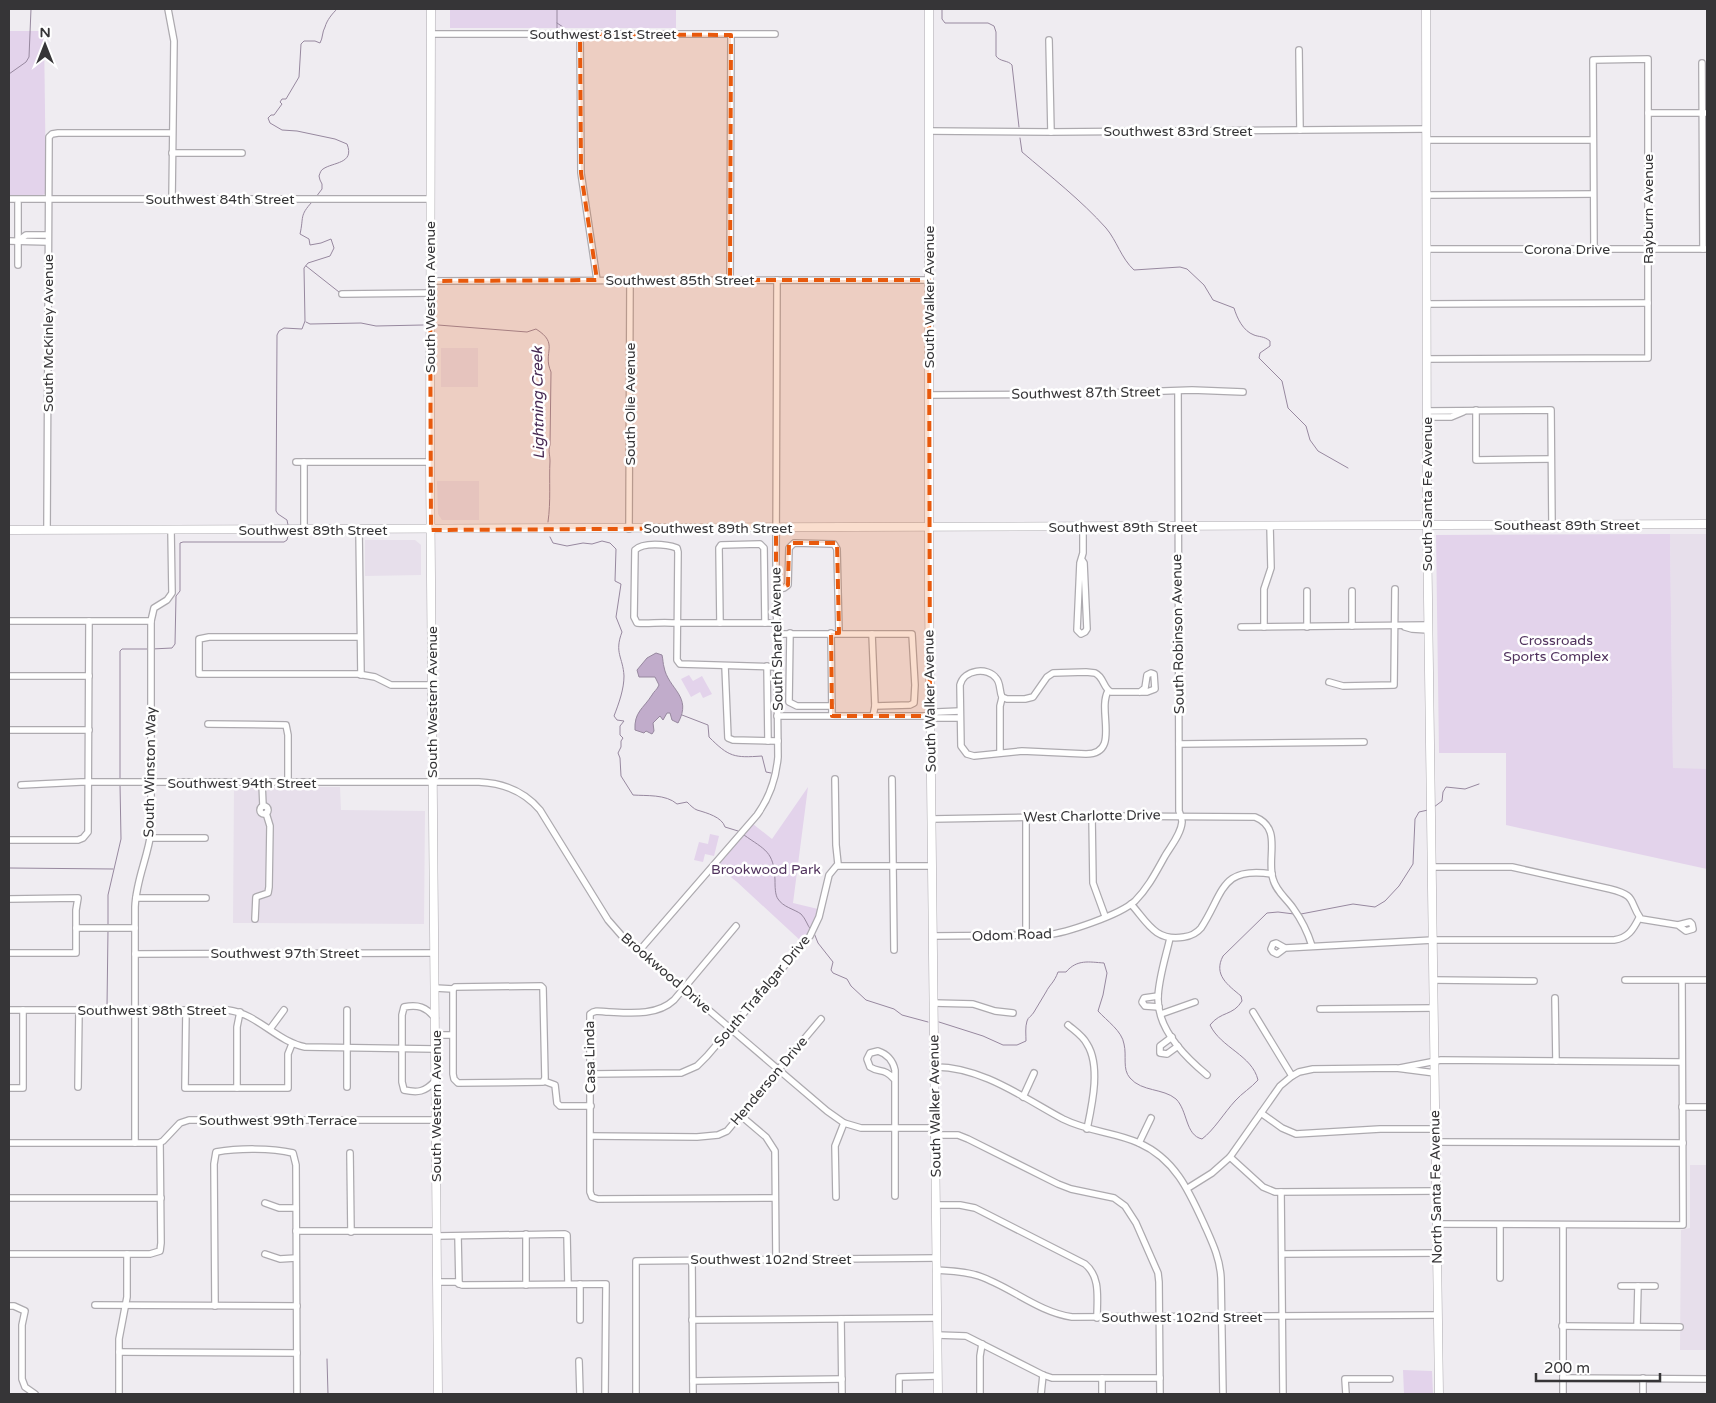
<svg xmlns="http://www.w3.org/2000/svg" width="1716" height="1403" viewBox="0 0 1716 1403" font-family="'Varela Round',sans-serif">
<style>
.built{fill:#e7dfeb}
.green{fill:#e3d3eb}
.water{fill:#c1accb;stroke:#97889f}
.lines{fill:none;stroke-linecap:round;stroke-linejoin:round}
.stream{stroke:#97889f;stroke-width:1}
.minor-casing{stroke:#adaaaf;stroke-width:8}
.major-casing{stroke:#adaaaf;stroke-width:9}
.minor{stroke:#fff;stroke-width:5.5}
.major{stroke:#fff;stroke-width:8}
.marked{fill:#e8590c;fill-opacity:0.2;stroke:#e8590c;stroke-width:4;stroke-dasharray:10 6;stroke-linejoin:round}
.labels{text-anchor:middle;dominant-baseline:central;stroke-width:5;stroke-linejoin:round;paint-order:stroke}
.street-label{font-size:14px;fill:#363537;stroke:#fff}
.park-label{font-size:14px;fill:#51335e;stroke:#fff}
.water-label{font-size:15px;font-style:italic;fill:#472953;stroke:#fff}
</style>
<rect width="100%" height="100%" fill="#efecf1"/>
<g class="built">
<rect x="441" y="348" width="37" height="39"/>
<polygon points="437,481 479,481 479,520 442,520 438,514"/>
<polygon points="1670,534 1707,534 1707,769 1673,769"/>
<polygon points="365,540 415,540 421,545 421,575 365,576"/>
<polygon points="234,787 340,787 341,810 425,811 424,924 233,923"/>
<polygon points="1690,1165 1707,1165 1707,1350 1680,1350 1681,1230 1690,1228"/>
</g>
<g class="green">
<rect x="450" y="9" width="226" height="19"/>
<polygon points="9,31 44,31 46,191 45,194 41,196 9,196"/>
<polygon points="1670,534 1673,768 1707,769 1707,869 1506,825 1506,753 1439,753 1436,535"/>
<polygon points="689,675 693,681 702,676 712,694 703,698 700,692 691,697 681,679"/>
<polygon points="808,787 793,903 818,909 814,924 802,942 737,882 717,866 753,824 772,839"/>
<polygon points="710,834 719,836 714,856 705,854 703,862 694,860 699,842 708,844"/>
<polygon points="1403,1370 1432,1371 1433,1394 1404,1394"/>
</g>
<path class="water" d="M656,653l6,2c1,4 1,9 2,12 4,22 29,29 14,56l-6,-3 -2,-7h-3l-4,7 -3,-4 -7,7 1,8 -2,3 -6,-3 -2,2 -9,-3c-1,-18 8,-21 17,-35 2,-4 5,-5 7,-10l-4,-8h-16l-2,-7 10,-12z"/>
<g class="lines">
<g class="stream">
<path d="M942,9v10l3,4h43l6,3 2,6v24c4,6 12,4 16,9l7,62"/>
<polyline points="557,23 563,27"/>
<polyline points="557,29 557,9"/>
<polyline points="9,74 26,62 29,57 31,9"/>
<path d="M1020,138l2,14c27,23 60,49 84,76 11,13 15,30 28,42l46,-3 7,2 17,16 9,15 21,8c3,10 9,23 20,27 5,2 10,1 16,6v5l-10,7 -1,5 23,23 6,27 18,18 4,14 8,11 30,17"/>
<path d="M316,197l6,-8v-5l-2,-4 -1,-4c1,-3 2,-6 4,-7 10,-7 32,-5 24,-25l-12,-5 -38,-8 -15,-1 -12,-7 -2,-5 3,-3h3l8,-11 -2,-2 2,-3h4l13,-22 2,-33 3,-3h11l5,2c3,-5 2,-11 5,-16 2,-7 7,-13 12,-18"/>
<polyline points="306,266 339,292"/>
<polyline points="306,322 310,324 361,323 376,326 423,325"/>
<path d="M438,325l89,7 9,-3c24,15 6,23 15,43l-1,73c-2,6 0,10 0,16 -1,20 1,40 -2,61"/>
<path d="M288,525l-1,-5 -9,-6 -2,-3 1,-176 2,-4 5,-3 18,1 3,-8 -1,-53 4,-5 22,-7 4,-8 -3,-9 -10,4 -11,2 -1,-6 -9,-5c4,-17 -1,-18 12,-32"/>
<path d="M550,537l3,6 14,3 16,-3 9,1 10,-3 8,2 6,6 -1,32 6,3 -5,33 6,15c-8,21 1,25 2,44 0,13 -5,27 -10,40l3,4 7,1 -4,5v9l3,3 -2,3v6l-3,6 2,5 1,18 12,19c13,1 33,-1 44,9l10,-2c3,3 7,7 10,8 10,3 25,7 28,17l13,4"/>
<polyline points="152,649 172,648 175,644 176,596 180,591 180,543 183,542 284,542 287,540 288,536"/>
<path d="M682,715l26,10 1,12c20,20 25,21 53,19l4,16 5,1"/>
<polyline points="120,780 120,651 122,649 148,649"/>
<polyline points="1434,807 1442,801 1443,792 1446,787 1465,789 1479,784"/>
<path d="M744,835c21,15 30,16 31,45 0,6 0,15 3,19 5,8 16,10 23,15 5,5 6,11 10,16"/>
<polyline points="9,868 113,869"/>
<polyline points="1301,914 1353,904 1375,907 1385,901 1399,886 1413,864 1415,819 1419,812 1428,810"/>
<polyline points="108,926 108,895 121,839 120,784"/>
<polyline points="814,933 818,943 833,962 831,970 833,973 847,979 851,986 866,1000 894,1009 902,1015 928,1022"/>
<polyline points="107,1007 108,930"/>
<path d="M939,1022l44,14 20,9h14l9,-4c0,-6 -1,-14 1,-20 1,-4 5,-5 7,-9 4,-7 8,-13 12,-20 4,-8 8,-9 12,-20h8c11,-13 23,-10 38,-9l3,10 -4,22 -5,16c9,10 24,20 26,33 3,12 -2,25 6,34 12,14 33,10 46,21 12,12 9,36 26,40 12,-9 22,-26 33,-38 7,-8 16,-13 23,-21 -6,-25 -37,-32 -48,-55 11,-14 23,-9 32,-24l-1,-5c-13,-11 -28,-21 -18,-40l44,-43 11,-1 16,2"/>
<polyline points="327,1359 328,1394"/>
</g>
<g class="minor-casing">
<g id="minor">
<polyline points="168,9 174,41 172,199"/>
<polyline points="431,34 775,34"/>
<polyline points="580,34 581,173 597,280"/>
<polyline points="1049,40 1051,132"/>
<polyline points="1299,50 1300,130"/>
<polyline points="1702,63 1703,249"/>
<polyline points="1648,113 1707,113"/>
<polyline points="929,131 1051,132 1426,129"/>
<polyline points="1426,140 1593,140"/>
<polyline points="172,153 242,153"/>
<polyline points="1427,195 1593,194"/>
<polyline points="9,199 430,199"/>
<polyline points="18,203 18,265"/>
<polyline points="9,241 48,242"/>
<polyline points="18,241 26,235 48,235"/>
<polyline points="1427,249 1707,249"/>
<polyline points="730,280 731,35"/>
<polyline points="430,281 929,280"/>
<polyline points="342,294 430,293"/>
<polyline points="1427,304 1648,303"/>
<polyline points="1427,359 1648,358 1648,59 1593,60 1594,249"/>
<polyline points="929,395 1079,394 1192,390 1243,392"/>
<polyline points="1476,410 1476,460 1551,459"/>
<polyline points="1427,411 1551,410 1552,525"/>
<polyline points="1427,417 1451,417 1463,412"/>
<polyline points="296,462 430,462"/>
<polyline points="304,462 304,530"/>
<polyline points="629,529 630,280"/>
<polyline points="47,530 49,137 52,134 58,133 172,133"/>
<polyline points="359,530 361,675"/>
<polyline points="1082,560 1084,563 1087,629 1085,632 1081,634 1077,630 1080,563 1083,553 1083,527"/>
<polyline points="776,589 784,588 788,585 789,548 794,543 834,544 837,549 839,633"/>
<polyline points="1307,591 1307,627"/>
<polyline points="1352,591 1352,626"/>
<polyline points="9,621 151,621"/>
<polyline points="720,623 719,548 721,545 760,544 764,548 765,623"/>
<path d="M776,623c-34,0 -69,0 -104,0 -12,-1 -24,1 -35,0l-3,-6 1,-67c8,-8 31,-6 42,-2l1,4 -1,108 3,4 97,3"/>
<polyline points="1241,627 1428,625"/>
<polyline points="1264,627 1264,589 1271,568 1270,526"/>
<polyline points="1405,627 1412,629 1428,630"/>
<polyline points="790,633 789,702 797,706 832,706"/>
<polyline points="831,633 832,716"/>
<polyline points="777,634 912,634 915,685 914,703 910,705 875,706"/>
<polyline points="872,634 875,706 873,716"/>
<polyline points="360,637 209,637 199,639 199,674 358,674 375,677 391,685 432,685"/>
<polyline points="725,666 728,738 733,740 778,741"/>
<polyline points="767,666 768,741"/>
<polyline points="9,676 89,676"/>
<polyline points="1329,682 1343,686 1394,685 1395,589"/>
<path d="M1108,691c-11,20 13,63 -22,63l-64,-3 -48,5 -7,-2 -6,-8 -1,-61c4,-16 28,-18 36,-7 5,5 3,13 6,19l5,2h18l8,-2 14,-20 6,-4 33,-1 9,1c9,4 8,15 16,19h36l8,-3 -1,-15 -3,-1 -4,2 -2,13 -5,4"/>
<polyline points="777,716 930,716 937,718 960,718"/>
<polyline points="930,716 937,712 960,711"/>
<polyline points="208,724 286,725 288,735 288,783"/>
<polyline points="9,730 89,730"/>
<polyline points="1179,744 1364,742"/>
<polyline points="1000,753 1000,706 1002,698"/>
<polyline points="892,779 894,950"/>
<polyline points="262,783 263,806"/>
<path d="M21,785l60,-3h398c24,1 45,9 61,28l68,110 14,16 205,175 17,12 17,5h73"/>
<circle cx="264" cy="810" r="4"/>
<polyline points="1092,816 1093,883 1105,916"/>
<polyline points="1026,817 1026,936"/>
<path d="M932,819l169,-3 154,1c28,11 11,41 18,62 3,12 13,19 20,29 8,11 15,25 19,38"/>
<polyline points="150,838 205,838"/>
<polyline points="9,840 78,840 83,838 88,832 89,621"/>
<polyline points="838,866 932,866"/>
<path d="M1432,867h80l98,22c28,7 18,12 31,30l37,6 8,6 7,-2 -1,-5 -2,-2 -12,3"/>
<polyline points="136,898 206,898"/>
<polyline points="9,899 78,898 76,910 76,953 9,953"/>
<path d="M1131,904c16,18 24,38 53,33 7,-1 12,-3 17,-9 23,-35 19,-62 71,-54"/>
<polyline points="255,919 256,897 268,893 269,887 270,826 266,813"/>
<path d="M736,926l-62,74c-17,16 -44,13 -65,12 -8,0 -13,-3 -19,2v178l2,5 6,2 177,-1"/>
<polyline points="76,928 135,928"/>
<path d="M933,936l113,-1c20,-2 74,-20 89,-34 13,-13 21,-29 30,-45 6,-10 16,-22 17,-34 0,-4 -2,-8 -3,-11l-1,-419"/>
<path d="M1170,938c-4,18 -12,42 -12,61 0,30 27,58 49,76"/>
<path d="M1285,948l-8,6 -4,-2 -2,-3 2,-5 3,-1 9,5 148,-8h181c14,-2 19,-10 25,-22"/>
<path d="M639,951l118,-136c13,-18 19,-36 21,-58l-2,-198 1,-279"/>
<polyline points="135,954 434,953"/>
<polyline points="1433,980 1534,981"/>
<polyline points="1625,980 1707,980"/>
<polygon points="541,986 543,988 545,1078 543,1082 458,1083 454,1079 453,1074 453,989 455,987"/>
<polyline points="435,988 453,989"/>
<polyline points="1158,996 1144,998 1142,1002 1145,1006 1159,1007"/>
<polyline points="1555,998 1556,1061"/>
<polyline points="933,1003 973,1004 995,1011 1013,1013"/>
<polyline points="1320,1009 1434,1008"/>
<path d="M9,1010h219c30,4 48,31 77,37l130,2"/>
<polyline points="186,1010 185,1088 288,1088 288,1054 292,1044"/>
<polyline points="1253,1012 1292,1076"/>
<polyline points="1161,1014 1195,1002"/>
<path d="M435,1018c-9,-11 -17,-14 -31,-11l-2,8v67l2,8c14,3 21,2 31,-9"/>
<path d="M1068,1025c7,6 15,11 19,19 14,22 5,61 0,85"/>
<polyline points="270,1029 284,1010"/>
<polyline points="435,1035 452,1035"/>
<polyline points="1172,1037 1160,1046 1160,1053 1167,1054 1178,1046"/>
<path d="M934,1067c46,-1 90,31 129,52 26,13 52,13 76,24 36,16 50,48 65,81 8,18 16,34 17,54l2,116"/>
<polyline points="1400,1068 1441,1060 1682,1062"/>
<polyline points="591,1074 681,1073 697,1066 707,1056 810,936 819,917 829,875 838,864 836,845 835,779"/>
<path d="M894,1079c-9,-11 -15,-6 -24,-12l-3,-8 3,-6 8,-2c9,3 15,10 17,19v126"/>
<polyline points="544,1081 555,1085 557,1103 560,1106 591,1106"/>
<polyline points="78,1087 79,1010"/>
<polyline points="347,1087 347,1010"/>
<polyline points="9,1088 23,1088 23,1010"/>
<polyline points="237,1088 237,1027 240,1012"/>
<polyline points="1023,1097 1034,1073"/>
<polyline points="1682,1107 1707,1107"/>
<polyline points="1261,1113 1282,1128 1296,1134 1380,1129 1436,1129"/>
<polyline points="740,1115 766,1137 775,1151 776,1259"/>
<polyline points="934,1135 958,1135 968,1139 1058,1184 1071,1189 1114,1198 1125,1206 1136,1223 1158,1273 1159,1282 1160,1394"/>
<polyline points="591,1136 697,1137 718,1135 727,1131 821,1019"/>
<polyline points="1436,1142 1683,1143"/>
<polyline points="9,1143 159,1143 163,1141 180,1123 189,1120 436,1120"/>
<path d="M135,1143v-236c1,-27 13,-50 16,-75v-211l3,-13 13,-8 5,-7 -1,-63"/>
<polyline points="1139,1143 1151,1118"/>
<polyline points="350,1153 351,1232"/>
<polyline points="1230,1157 1263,1187 1275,1192 1436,1191"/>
<polyline points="1188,1188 1212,1173 1230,1157 1280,1086 1292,1076 1299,1072 1313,1069 1396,1068 1435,1073"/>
<polyline points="1281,1192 1283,1394"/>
<polyline points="836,1197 835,1146 844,1123"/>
<polyline points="9,1198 161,1198"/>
<polyline points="265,1203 279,1208 296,1208"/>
<path d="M936,1205h24l15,3 110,56c16,13 12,35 12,54"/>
<polyline points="1437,1224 1683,1225 1682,981"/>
<polyline points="1500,1225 1500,1278"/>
<polyline points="1563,1225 1563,1394"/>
<polyline points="296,1231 436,1231"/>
<polyline points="437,1236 565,1234 567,1235 568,1284"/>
<polyline points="458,1236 459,1284"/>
<polyline points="9,1254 150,1254 160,1251 161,1243 160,1143"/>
<polyline points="265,1254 280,1259 296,1258"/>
<polyline points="1282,1254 1437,1253"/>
<polyline points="692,1260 693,1394"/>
<path d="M936,1270c15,1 29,1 43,6 32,11 59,36 93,41l366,-2"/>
<polyline points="437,1282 456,1282 462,1285 606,1284 605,1394"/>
<polyline points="580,1284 580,1320"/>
<polyline points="526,1285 526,1234"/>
<polyline points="1621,1286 1655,1286"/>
<polyline points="95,1305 297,1306"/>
<polyline points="9,1306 14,1306 25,1311 22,1325 22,1379 25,1387 35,1394"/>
<path d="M215,1306l-1,-142 2,-12c23,-4 55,-4 77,1l3,12 1,229"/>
<polyline points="841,1319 842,1394"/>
<polyline points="692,1320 937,1318"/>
<polyline points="1562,1326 1680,1327"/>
<polyline points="1637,1326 1638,1286"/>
<polyline points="937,1335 966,1336 1043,1375 1052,1378 1160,1378"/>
<polyline points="119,1352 297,1353"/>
<polyline points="579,1361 580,1394"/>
<polyline points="1102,1378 1102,1394"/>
<polyline points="1563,1378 1707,1379"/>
<polyline points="693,1381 842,1379"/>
<polyline points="119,1394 119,1339 127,1297 127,1254"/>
<polyline points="636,1394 636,1261 936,1258"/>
<polyline points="899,1394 899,1377 937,1376"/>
<polyline points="980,1394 980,1356 982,1344"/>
<polyline points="1041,1394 1043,1375"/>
<polyline points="1346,1394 1345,1379 1390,1379"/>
<polyline points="1643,1394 1643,1378"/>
</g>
</g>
<g class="major-casing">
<g id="major">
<polyline points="431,9 430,462 438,1394"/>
<polyline points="929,9 929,603 938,1394"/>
<polyline points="1426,9 1427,526 1439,1394"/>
<polyline points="9,530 1707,524"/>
</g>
</g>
<use href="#minor" class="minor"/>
<use href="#major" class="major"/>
</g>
<path class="marked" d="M580,34l151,1 -1,245h199l1,436h-98l-1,-83h8l-2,-90h-48l-1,42 -12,4v-61l-345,2 -1,-249 167,-1 -16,-107z"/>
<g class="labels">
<g class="street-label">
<text x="603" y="34">Southwest 81st Street</text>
<text x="1178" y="131">Southwest 83rd Street</text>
<text x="220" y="199">Southwest 84th Street</text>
<text transform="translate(1648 209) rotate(-90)">Rayburn Avenue</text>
<text x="1567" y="249">Corona Drive</text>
<text x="680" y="280">Southwest 85th Street</text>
<text transform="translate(430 297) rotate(-90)">South Western Avenue</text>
<text transform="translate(929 297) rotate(-90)">South Walker Avenue</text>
<text transform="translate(48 333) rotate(-90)">South McKinley Avenue</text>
<text transform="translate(1086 393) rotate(-1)">Southwest 87th Street</text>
<text transform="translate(630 404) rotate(-90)">South Olie Avenue</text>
<text transform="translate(1427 494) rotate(-90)">South Santa Fe Avenue</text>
<text x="1567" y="525">Southeast 89th Street</text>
<text x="1123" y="527">Southwest 89th Street</text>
<text x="718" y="528">Southwest 89th Street</text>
<text x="313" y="530">Southwest 89th Street</text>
<text transform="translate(1178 634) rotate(-91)">South Robinson Avenue</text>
<text transform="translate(777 639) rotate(-91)">South Shartel Avenue</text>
<text transform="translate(930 701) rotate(-91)">South Walker Avenue</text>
<text transform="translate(432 702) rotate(-90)">South Western Avenue</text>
<text transform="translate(150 772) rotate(-89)">South Winston Way</text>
<text x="242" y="783">Southwest 94th Street</text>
<text transform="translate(1092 816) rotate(-1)">West Charlotte Drive</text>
<text transform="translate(1012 935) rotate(-2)">Odom Road</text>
<text x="285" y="953">Southwest 97th Street</text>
<text transform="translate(666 973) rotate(41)">Brookwood Drive</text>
<text transform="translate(762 991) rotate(-50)">South Trafalgar Drive</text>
<text x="152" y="1010">Southwest 98th Street</text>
<text transform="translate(590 1057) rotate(-91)">Casa Linda</text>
<text transform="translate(769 1081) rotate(-50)">Henderson Drive</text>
<text transform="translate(436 1106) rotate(-90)">South Western Avenue</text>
<text transform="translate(935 1106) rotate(-91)">South Walker Avenue</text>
<text x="278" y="1120">Southwest 99th Terrace</text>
<text transform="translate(1436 1187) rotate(-91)">North Santa Fe Avenue</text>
<text x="771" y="1259">Southwest 102nd Street</text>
<text x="1182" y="1317">Southwest 102nd Street</text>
</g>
<g class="park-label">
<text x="1556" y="640">Crossroads<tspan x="1556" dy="16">Sports Complex</tspan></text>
<text x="766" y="869">Brookwood Park</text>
</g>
<g class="water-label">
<text transform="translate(538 403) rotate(-91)">Lightning Creek</text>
</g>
</g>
<rect width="1716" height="1403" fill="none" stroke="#363537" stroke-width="20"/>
<g transform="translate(45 45)" stroke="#ffffff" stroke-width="4" paint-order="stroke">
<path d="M0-4L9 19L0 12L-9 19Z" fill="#363537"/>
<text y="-8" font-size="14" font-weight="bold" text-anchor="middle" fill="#363537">N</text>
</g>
<path d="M1536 1373v8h124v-8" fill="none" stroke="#363537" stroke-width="2.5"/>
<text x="1544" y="1373" font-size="15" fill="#363537" stroke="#ffffff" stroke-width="4" paint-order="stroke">200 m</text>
</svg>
